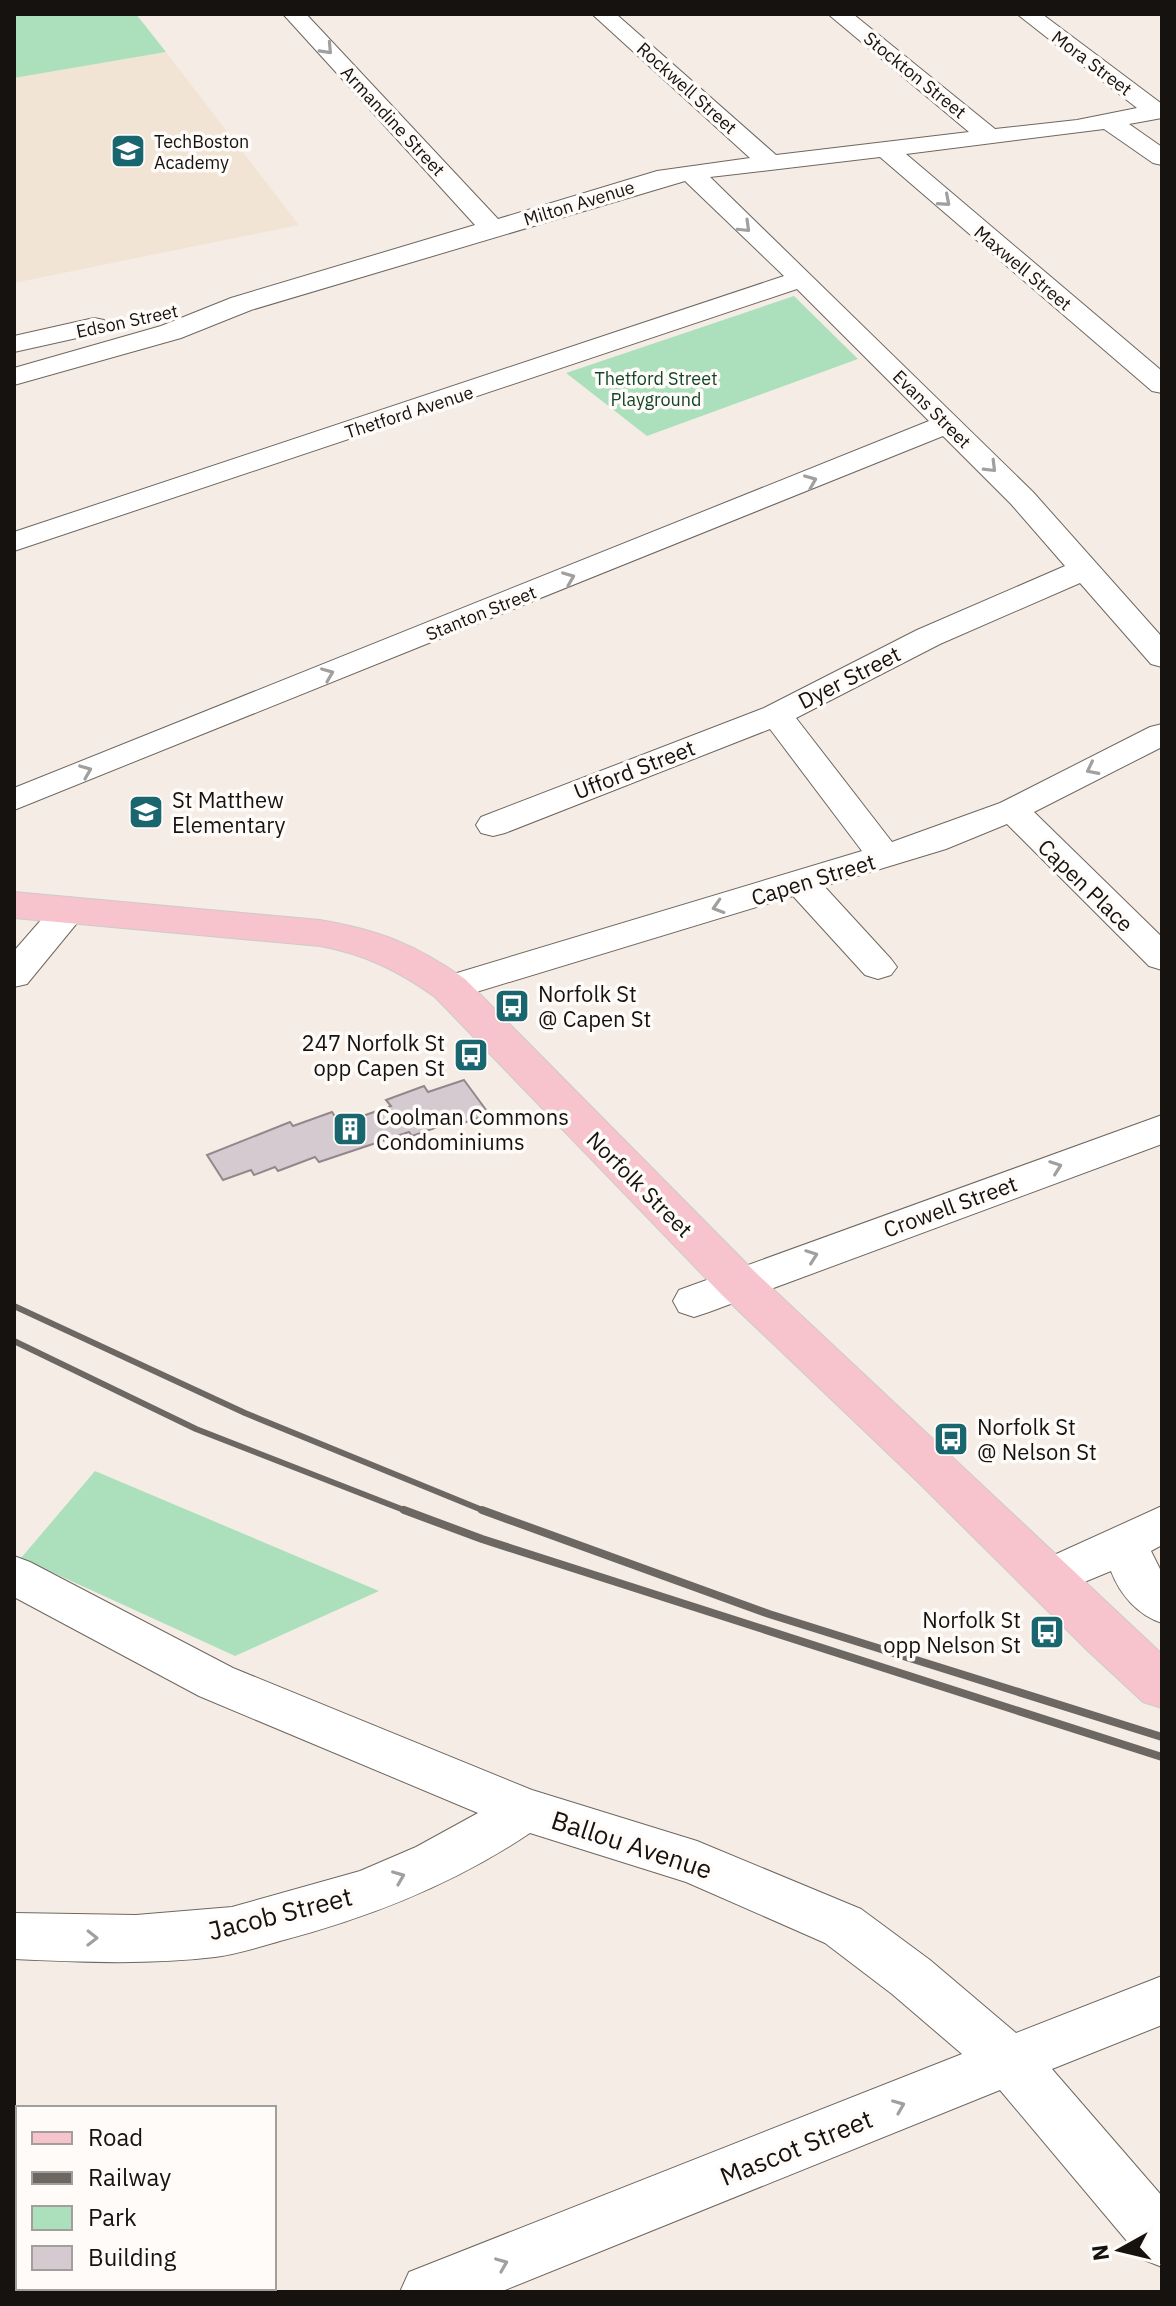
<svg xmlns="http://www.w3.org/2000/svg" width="1176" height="2306" viewBox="0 0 1176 2306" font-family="'IBM Plex Sans',sans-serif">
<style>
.built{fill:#f1e4d5}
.green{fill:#ace0bc}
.building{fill:#d5cacf;stroke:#92888c;stroke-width:2}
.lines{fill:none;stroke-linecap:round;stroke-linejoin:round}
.minor-casing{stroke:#6e6760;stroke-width:2}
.major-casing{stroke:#cccbca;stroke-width:2}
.minor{fill:#fff;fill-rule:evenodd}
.major{fill:#f7c3cc;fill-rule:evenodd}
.rail-far1{stroke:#6c6763;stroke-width:6}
.rail{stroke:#6c6763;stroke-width:8}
.oneway{stroke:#a1a09f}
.labels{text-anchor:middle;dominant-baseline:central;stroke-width:7;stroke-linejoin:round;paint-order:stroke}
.far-street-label{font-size:18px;fill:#151210;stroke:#fefbf8}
.far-poi-label{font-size:18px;fill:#151210;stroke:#fefbf8;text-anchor:start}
.far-park-label{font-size:18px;fill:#114628;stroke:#fefbf8}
.street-label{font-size:22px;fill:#151210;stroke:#fefbf8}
.poi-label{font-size:22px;fill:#151210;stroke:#fefbf8;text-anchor:start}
.near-street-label{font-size:26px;fill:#151210;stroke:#fefbf8}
</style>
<rect width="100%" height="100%" fill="#f5ede5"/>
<polygon class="built" points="166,52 299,225 14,283 14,78"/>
<g class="green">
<polygon points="14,14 136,14 166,52 14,78"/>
<polygon points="794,296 858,359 647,436 566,373"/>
<polygon points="95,1471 379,1591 235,1656 21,1558"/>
</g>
<polygon class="building" points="464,1080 489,1114 452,1127 449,1123 412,1136 409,1132 319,1162 315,1157 278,1171 275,1167 254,1175 251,1170 223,1180 207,1155 290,1122 293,1126 332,1112 340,1124 391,1106 386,1100 424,1086 428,1092"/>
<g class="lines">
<g class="minor-casing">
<g id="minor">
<polygon points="283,14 306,14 498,219 657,171 750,158 592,14 616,14 776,155 969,132 828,14 853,14 995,129 1077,120 1137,108 1017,14 1042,14 1162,104 1162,118 1129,124 1162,147 1162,165 1153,163 1104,129 906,154 1162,371 1162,393 1152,391 880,157 710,177 1033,492 1162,637 1162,667 1151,664 1080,583 940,644 796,718 892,842 1000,803 1150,727 1162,724 1162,747 1034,812 1162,937 1162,970 1149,966 1007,824 946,849 824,886 891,959 897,967 891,975 878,979 865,975 793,896 450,1000 437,997 431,988 437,979 862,851 770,729 505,833 493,836 481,833 476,825 481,817 764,708 917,630 1065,566 1011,504 943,436 14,810 14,788 929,421 797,289 14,551 14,532 784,276 685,181 251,310 181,338 14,385 14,368 161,326 231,298 475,225"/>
<polygon points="94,318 104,320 108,326 104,332 14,352 14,336"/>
<polygon points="68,901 81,904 86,912 27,984 14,987 14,951 55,904"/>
<polygon points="1162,1115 1162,1144 709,1312 694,1317 679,1312 673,1301 679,1290"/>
<path d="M1162,1506v39l-11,6 11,22v50c-24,-8 -42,-28 -51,-52l-63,26 -16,-6 -7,-13 7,-13z"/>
<path d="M14,1556l16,6 203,106 299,122 165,51 164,68 69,51 86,73 146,-57v49l-110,44 110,127v71l-20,-8 -142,-169 -500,202h-100l9,-20 553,-218 -70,-60 -67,-51 -139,-61 -156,-49c-76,51 -162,85 -250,108 -21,6 -43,13 -65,16 -67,8 -134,5 -201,2v-46l122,2 96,-8 128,-36 56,-24 62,-34 -279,-117 -185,-99z"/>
</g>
</g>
<g class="major-casing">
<path id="major" d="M14,892l306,28c59,10 95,24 145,59l290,293 407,382v54l-19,-6 -56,-52 -169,-168 -195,-186 -288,-299c-36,-26 -71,-43 -115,-51l-306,-28z"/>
</g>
<use href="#minor" class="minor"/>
<use href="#major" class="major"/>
<g class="rail-far1">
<polyline points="14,1306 245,1413 487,1512"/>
<polyline points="14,1341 196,1429 409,1512"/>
</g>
<g class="rail">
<polyline points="404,1510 482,1539 1162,1757"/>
<polyline points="482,1510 769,1614 1162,1737"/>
</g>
</g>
<defs><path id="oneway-chevron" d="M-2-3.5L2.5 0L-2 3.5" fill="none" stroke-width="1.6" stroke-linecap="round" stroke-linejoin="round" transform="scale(2)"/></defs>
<g class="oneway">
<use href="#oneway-chevron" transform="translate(327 49) rotate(47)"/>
<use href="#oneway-chevron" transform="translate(945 201) rotate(41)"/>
<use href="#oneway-chevron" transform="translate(745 227) rotate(44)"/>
<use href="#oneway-chevron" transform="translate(991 467) rotate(45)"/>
<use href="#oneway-chevron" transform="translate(811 481) rotate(-22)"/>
<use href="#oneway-chevron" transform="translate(569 578) rotate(-22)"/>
<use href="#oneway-chevron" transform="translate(328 674) rotate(-22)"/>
<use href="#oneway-chevron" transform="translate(1092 769) rotate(153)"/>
<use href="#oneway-chevron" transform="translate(86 771) rotate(-22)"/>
<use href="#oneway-chevron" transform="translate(718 907) rotate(163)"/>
<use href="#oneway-chevron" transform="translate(1056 1167) rotate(-20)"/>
<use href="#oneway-chevron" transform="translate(812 1256) rotate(-20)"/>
<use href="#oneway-chevron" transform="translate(399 1877) rotate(-22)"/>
<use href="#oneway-chevron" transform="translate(92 1938) rotate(1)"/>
<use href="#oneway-chevron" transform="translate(899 2106) rotate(-22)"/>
<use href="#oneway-chevron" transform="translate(502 2264) rotate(-22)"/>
</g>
<defs>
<g id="school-square" transform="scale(1.8)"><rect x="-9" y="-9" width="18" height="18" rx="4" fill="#19666e" stroke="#fefbf8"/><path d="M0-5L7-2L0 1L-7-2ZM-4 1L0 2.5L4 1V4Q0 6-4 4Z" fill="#fff"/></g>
<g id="bus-square" transform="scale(1.8)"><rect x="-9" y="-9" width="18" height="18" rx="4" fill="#19666e" stroke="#fefbf8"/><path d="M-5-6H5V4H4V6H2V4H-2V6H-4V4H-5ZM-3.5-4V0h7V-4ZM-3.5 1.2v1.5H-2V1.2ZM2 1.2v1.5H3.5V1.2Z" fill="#fff"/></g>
<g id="building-square" transform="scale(1.8)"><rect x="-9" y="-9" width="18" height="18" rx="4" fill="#19666e" stroke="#fefbf8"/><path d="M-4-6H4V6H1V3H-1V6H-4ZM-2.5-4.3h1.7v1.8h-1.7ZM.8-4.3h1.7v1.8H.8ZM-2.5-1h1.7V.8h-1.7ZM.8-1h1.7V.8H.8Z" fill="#fff"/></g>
</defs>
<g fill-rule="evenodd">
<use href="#school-square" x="128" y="151"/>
<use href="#school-square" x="146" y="812"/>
<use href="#bus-square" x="512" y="1006"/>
<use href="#bus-square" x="471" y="1055"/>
<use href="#building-square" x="350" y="1129"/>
<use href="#bus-square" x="951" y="1439"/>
<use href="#bus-square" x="1047" y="1632"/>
</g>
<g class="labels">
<g class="far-street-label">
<text transform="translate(1092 63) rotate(37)">Mora Street</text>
<text transform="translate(915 75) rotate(39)">Stockton Street</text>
<text transform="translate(687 88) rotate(42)">Rockwell Street</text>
<text transform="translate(393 121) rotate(47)">Armandine Street</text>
<text transform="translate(579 203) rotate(-17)">Milton Avenue</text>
<text transform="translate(1023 268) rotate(40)">Maxwell Street</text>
<text transform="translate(127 321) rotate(-12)">Edson Street</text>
<text transform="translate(932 409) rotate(45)">Evans Street</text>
<text transform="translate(409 412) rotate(-18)">Thetford Avenue</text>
<text transform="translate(481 613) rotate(-22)">Stanton Street</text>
</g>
<g class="far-poi-label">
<text x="154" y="141">TechBoston<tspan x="154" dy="21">Academy</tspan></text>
</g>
<g class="far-park-label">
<text x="656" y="378">Thetford Street<tspan x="656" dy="21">Playground</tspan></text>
</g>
<g class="street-label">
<text transform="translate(849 677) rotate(-27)">Dyer Street</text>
<text transform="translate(634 769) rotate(-21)">Ufford Street</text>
<text transform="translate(813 879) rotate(-17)">Capen Street</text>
<text transform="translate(1086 885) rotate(44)">Capen Place</text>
<text transform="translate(640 1184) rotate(45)">Norfolk Street</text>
<text transform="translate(950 1206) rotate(-20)">Crowell Street</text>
</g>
<g class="poi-label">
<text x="172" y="799">St Matthew<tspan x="172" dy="25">Elementary</tspan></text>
<text x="538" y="993">Norfolk St<tspan x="538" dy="25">@ Capen St</tspan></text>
<text x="445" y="1042" text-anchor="end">247 Norfolk St<tspan x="445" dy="25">opp Capen St</tspan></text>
<text x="376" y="1116">Coolman Commons<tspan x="376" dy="25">Condominiums</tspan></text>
<text x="977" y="1426">Norfolk St<tspan x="977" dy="25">@ Nelson St</tspan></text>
<text x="1021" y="1619" text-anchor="end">Norfolk St<tspan x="1021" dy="25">opp Nelson St</tspan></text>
</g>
<g class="near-street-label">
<text transform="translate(632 1844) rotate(18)">Ballou Avenue</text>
<text transform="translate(280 1913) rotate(-14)">Jacob Street</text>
<text transform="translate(796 2147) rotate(-22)">Mascot Street</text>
</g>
</g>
<rect width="1176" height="2306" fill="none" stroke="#151210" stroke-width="32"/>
<rect x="16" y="2106" width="260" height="184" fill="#fefbf8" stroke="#a19e9b" stroke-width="2"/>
<rect x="32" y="2132" width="40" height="12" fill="#f7c3cc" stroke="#a19e9b" stroke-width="2"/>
<text x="88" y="2146" font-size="24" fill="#151210">Road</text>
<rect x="32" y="2172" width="40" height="12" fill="#6c6763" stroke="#a19e9b" stroke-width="2"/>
<text x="88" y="2186" font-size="24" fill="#151210">Railway</text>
<rect x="32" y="2206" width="40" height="24" fill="#ace0bc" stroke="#a19e9b" stroke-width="2"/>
<text x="88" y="2226" font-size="24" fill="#151210">Park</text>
<rect x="32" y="2246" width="40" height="24" fill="#d5cacf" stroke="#a19e9b" stroke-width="2"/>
<text x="88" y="2266" font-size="24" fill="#151210">Building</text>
<g transform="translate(1120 2250) rotate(262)" stroke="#fefbf8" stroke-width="6" paint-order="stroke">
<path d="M0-6L14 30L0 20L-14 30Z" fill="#151210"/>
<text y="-12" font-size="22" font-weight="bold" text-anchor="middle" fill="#151210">N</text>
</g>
</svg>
